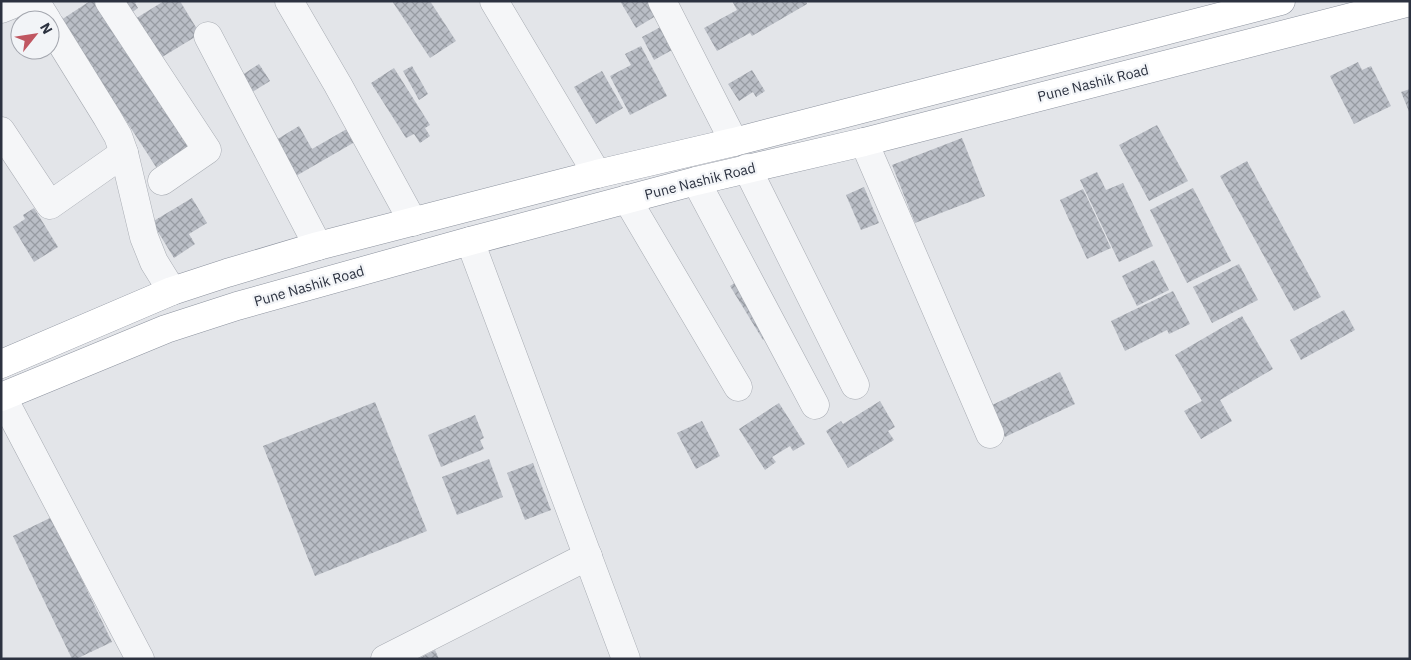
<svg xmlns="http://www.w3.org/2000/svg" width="1411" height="660" viewBox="0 0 1411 660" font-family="'IBM Plex Sans',sans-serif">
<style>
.building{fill:url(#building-cross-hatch)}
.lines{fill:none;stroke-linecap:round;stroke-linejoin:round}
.minor-casing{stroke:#a8acb3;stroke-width:29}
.trunk-casing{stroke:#8c929e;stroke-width:29}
.minor{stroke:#f5f6f8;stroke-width:28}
.trunk{stroke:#fff;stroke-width:28}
.labels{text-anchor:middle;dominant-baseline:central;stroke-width:4.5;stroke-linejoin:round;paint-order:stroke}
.street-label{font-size:14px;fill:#2c3240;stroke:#f2f4f7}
</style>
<defs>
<pattern id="building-cross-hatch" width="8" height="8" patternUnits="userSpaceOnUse" patternTransform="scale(1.25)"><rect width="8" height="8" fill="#babec6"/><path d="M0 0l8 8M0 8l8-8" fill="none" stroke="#979ba2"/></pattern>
</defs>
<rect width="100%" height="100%" fill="#e3e5e9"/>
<g class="building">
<polygon points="90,1 97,1 190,145 156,167 61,20"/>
<polygon points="116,1 138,1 135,3 138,8 126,17"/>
<polygon points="164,1 180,1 200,34 154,62 130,22"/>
<polygon points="392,1 430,1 456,41 430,58"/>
<polygon points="620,1 658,1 664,11 636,28"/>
<polygon points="732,1 806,1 807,4 752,36 750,33 717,51 704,28 737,10"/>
<polygon points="668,23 681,45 654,60 642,37"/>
<polygon points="641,46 667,96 630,115 610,76 631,65 625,54"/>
<polygon points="1358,62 1362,70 1371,66 1391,106 1354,124 1330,76"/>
<polygon points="259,64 270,81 249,94 239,77"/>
<polygon points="412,66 428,94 419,100 403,71"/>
<polygon points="394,68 430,125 425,128 430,136 420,143 414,134 406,138 371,83"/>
<polygon points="752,70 765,91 756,97 753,92 739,101 728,84"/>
<polygon points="602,71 623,108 596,124 574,87"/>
<polygon points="1410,89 1410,114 1401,92"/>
<polygon points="1157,125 1188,181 1149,201 1119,145"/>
<polygon points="299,126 312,149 352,126 360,139 296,176 276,140"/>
<polygon points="962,138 985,196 915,223 892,165"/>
<polygon points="1247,161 1321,297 1294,311 1220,176"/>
<polygon points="1097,172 1106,190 1123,183 1153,246 1119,262 1080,180"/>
<polygon points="864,187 879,223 861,230 846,195"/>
<polygon points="1193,188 1231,261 1187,283 1150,210"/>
<polygon points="1083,189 1111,248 1087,259 1060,200"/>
<polygon points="192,198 207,223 189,234 195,244 174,258 152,222"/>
<polygon points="34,208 58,247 34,262 13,227 25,219 23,215"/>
<polygon points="1154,260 1169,290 1137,306 1122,276"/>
<polygon points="1239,264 1258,300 1212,323 1193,287"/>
<polygon points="741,279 775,333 763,340 730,286"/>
<polygon points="1173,291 1190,324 1169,334 1167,330 1125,351 1111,321"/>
<polygon points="1344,310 1355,330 1301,360 1290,340"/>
<polygon points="1242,316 1273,369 1220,400 1232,421 1201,439 1184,411 1202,401 1175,355"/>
<polygon points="1060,372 1075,404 1005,437 990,406"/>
<polygon points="880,401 895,427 888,431 894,440 848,468 826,431 841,421 843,424"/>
<polygon points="375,402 427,531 315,576 263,446"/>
<polygon points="779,403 805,444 793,451 790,446 772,457 776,462 765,470 739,429"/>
<polygon points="475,415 484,438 480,440 484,449 441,467 428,435"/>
<polygon points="702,421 720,456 696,469 677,433"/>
<polygon points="489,459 503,497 457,515 442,477"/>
<polygon points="533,463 551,510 525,520 507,473"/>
<polygon points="52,517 112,642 76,659 72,659 13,536"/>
<polygon points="435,650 439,659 418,659"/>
</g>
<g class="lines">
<g class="minor-casing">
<g id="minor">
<polyline points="35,1 47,20"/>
<polyline points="109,1 207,150 162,181"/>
<polyline points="289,1 338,85 413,222"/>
<polyline points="494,1 597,174"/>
<polyline points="662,1 734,142"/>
<polyline points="1,9 21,1"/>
<polyline points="50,25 107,117 118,136 124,153 144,237 154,262 172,291"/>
<polyline points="208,36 318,246"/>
<polyline points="1,131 50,205 124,153"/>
<polyline points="864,142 990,434"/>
<polyline points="747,168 855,385"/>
<polyline points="696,181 815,405"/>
<polyline points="627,199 738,387"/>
<polyline points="470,241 626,659"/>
<polyline points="2,396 140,659"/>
<polyline points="385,659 588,556"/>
</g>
</g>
<g class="trunk-casing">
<g id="trunk">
<polyline points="1,364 172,291 227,273 318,246 597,174 734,142 1281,1"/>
<polyline points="1,397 166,329 237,306 470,241 696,181 864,142 1410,2"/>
</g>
</g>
<use href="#minor" class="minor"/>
<use href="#trunk" class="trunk"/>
</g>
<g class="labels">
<g class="street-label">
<text transform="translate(1093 83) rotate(-14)">Pune Nashik Road</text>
<text transform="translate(700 181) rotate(-14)">Pune Nashik Road</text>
<text transform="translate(309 286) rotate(-16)">Pune Nashik Road</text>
</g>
</g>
<rect width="1411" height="660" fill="none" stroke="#2c3240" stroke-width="5"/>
<g transform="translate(35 35) rotate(60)"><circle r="24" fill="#f2f4f7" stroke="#a3a6ae"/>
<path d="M0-4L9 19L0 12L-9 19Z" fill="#c05661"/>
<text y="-8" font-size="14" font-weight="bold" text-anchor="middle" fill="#2c3240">N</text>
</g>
</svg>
